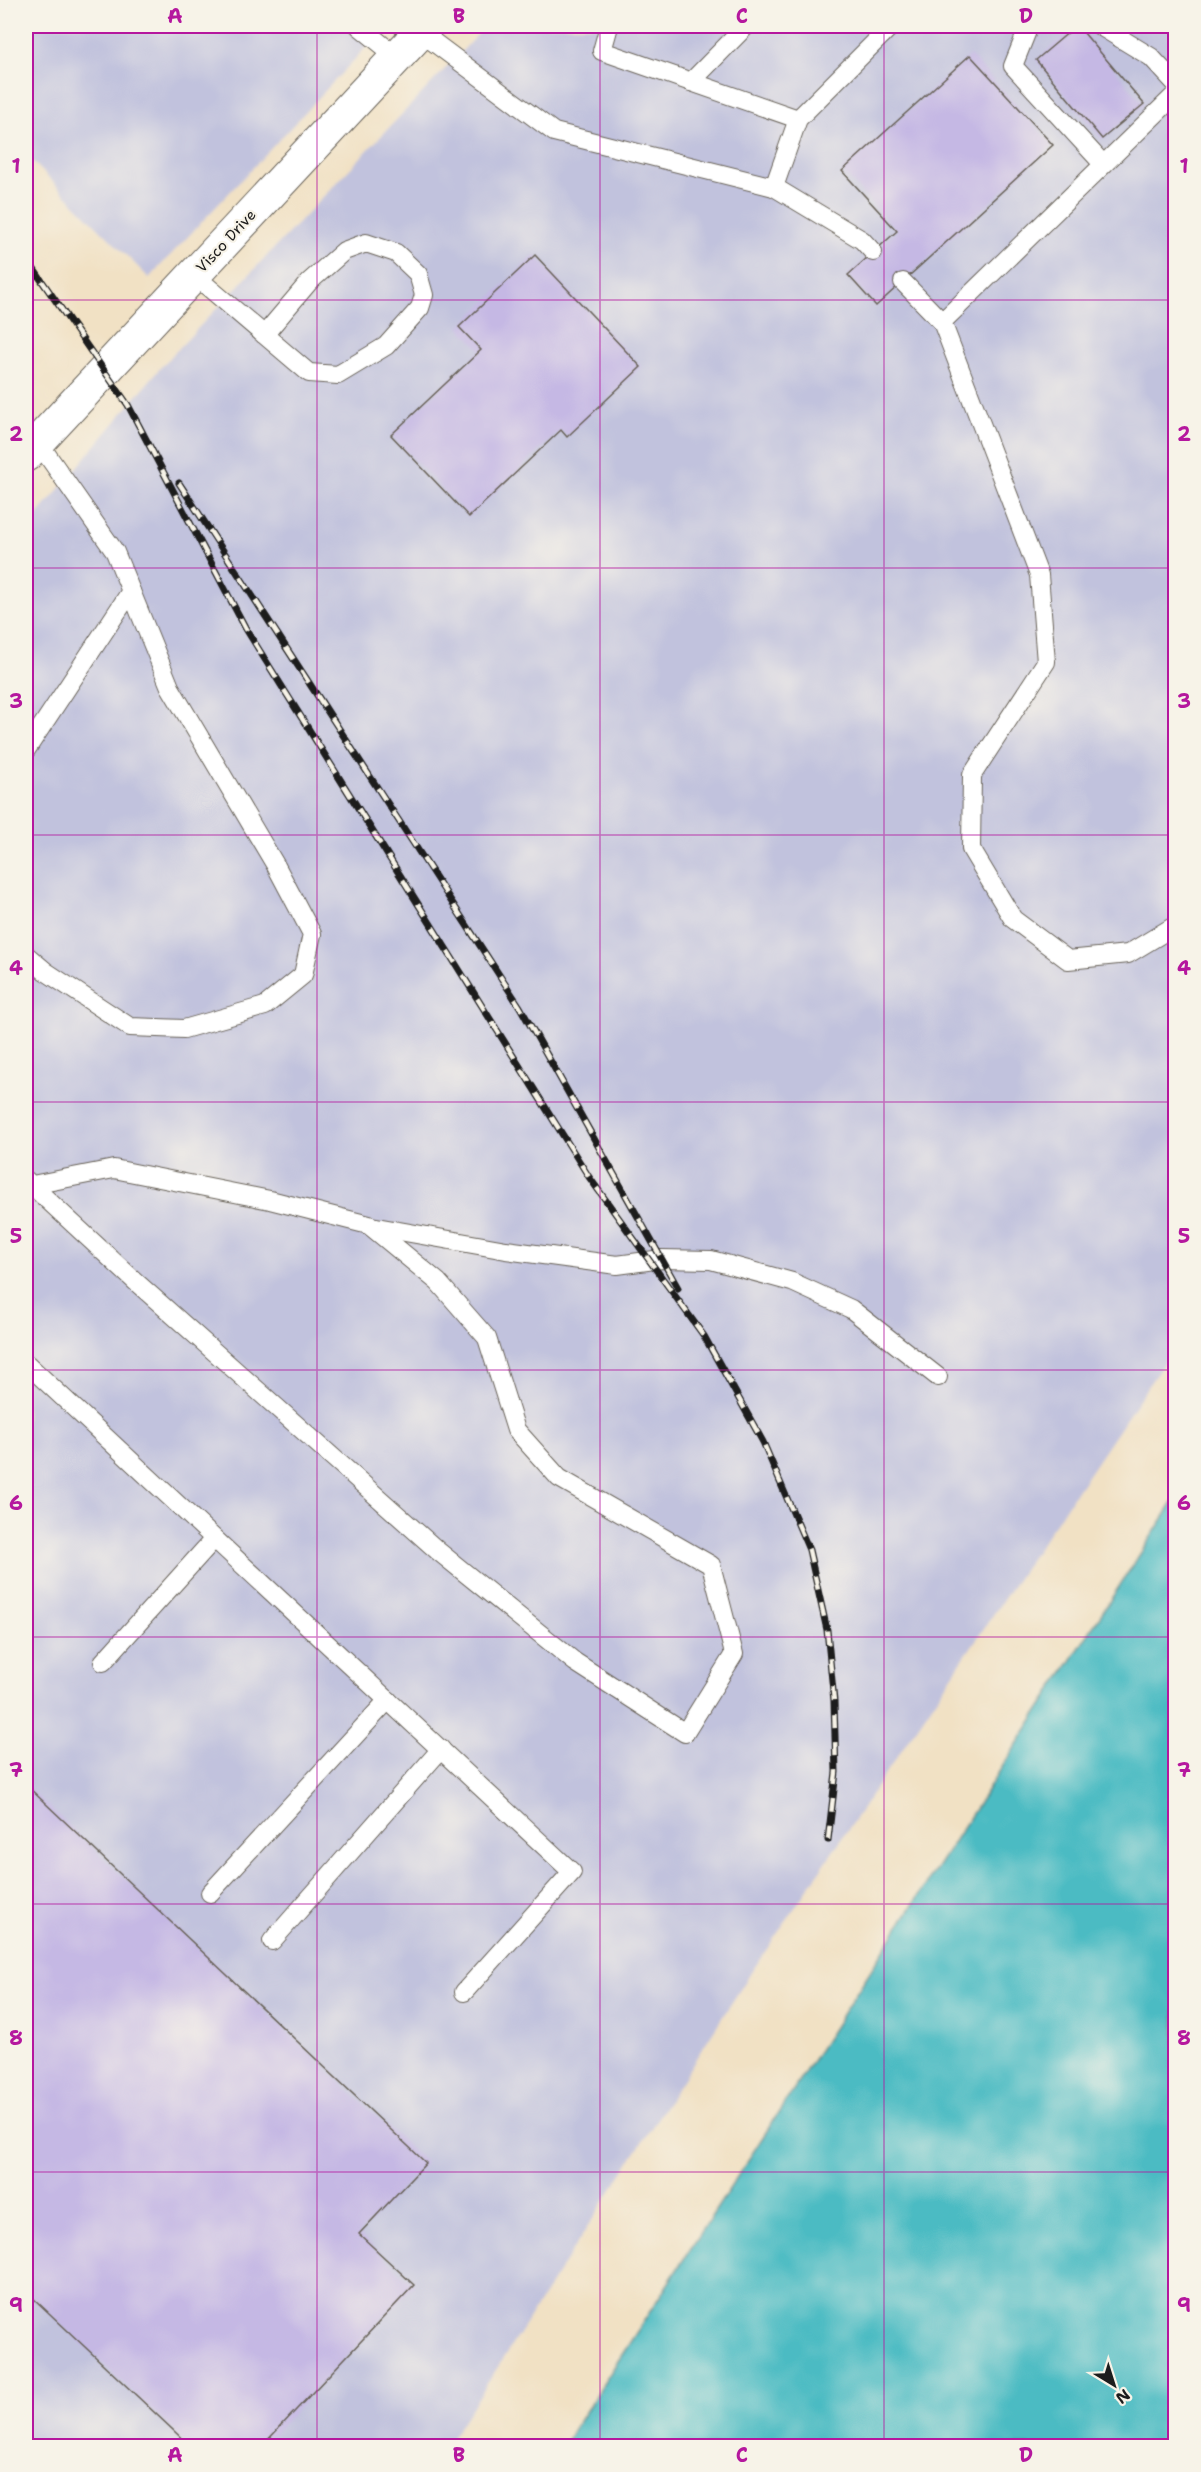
<svg xmlns="http://www.w3.org/2000/svg" width="1201" height="2472" viewBox="0 0 1201 2472" font-family="'Shantell Sans',sans-serif">
<style>
.industrial{fill:#c1c2dd}
.water{fill:#4cbbc3;stroke:#346c70;stroke-width:1.5}
.building{fill:#c5b8e4}
.lines{fill:none;stroke-linecap:round;stroke-linejoin:round}
.lane-casing{stroke:#676157;stroke-width:20}
.street-casing{stroke:#676157;stroke-width:35}
.lane{stroke:#fff;stroke-width:18}
.street{stroke:#fff;stroke-width:33}
.rail-casing{stroke:#1c1c1c;stroke-width:7}
.rail{stroke:#f7f3e8;stroke-width:4.5;stroke-dasharray:14;stroke-linecap:butt}
.grid{fill:none;stroke:#b5179e;stroke-width:1.5;stroke-opacity:0.55}
.labels{text-anchor:middle;dominant-baseline:central;stroke-width:4.5;stroke-linejoin:round;paint-order:stroke}
.street-label{font-size:15px;fill:#1c1c1c;stroke:#f7f3e8}
.neatline{fill:none;stroke:#b5179e;stroke-width:2}
.grid-label{font-size:20px;text-anchor:middle;font-weight:bold;fill:#b5179e}
</style>
<rect width="100%" height="100%" fill="#f7f3e8"/>
<filter id="ink" filterUnits="userSpaceOnUse"><feTurbulence type="fractalNoise" baseFrequency=".0167" numOctaves="2"/><feDisplacementMap in="SourceGraphic" scale="12" xChannelSelector="R" yChannelSelector="G"/><feConvolveMatrix kernelMatrix="1 2 1 2 8 2 1 2 1" color-interpolation-filters="sRGB"/></filter>
<filter id="wash" filterUnits="userSpaceOnUse"><feTurbulence type="fractalNoise" baseFrequency=".008" numOctaves="4" result="noise"/><feDisplacementMap in="SourceGraphic" scale="24" xChannelSelector="R" yChannelSelector="G"/><feGaussianBlur stdDeviation="1.35" result="paint"/><feColorMatrix in="noise" values="0 0 0 0 0 0 0 0 0 0 0 0 0 0 0 0 0 1.4 0 .05"/><feComposite in="paint" operator="in"/></filter>
<g filter="url(#wash)">
<rect width="100%" height="100%" fill="#f1e1c4"/>
<g class="industrial">
<polygon points="26,26 386,26 149,278 26,155"/>
<polygon points="486,26 1175,26 1175,1346 752,1971 447,2446 26,2446 26,529 161,367"/>
</g>
<polygon class="water" points="1175,1500 1175,2446 563,2446"/>
<g id="blocks">
<g class="building">
<polygon points="1076,26 1078,26 1144,104 1102,139 1036,60"/>
<polygon points="970,55 1053,145 876,306 848,275 897,231 842,171"/>
<polygon points="535,255 641,367 567,437 561,430 469,517 391,435 481,350 459,327"/>
<polygon points="26,1785 426,2163 359,2234 414,2285 262,2446 190,2446 32,2297 26,2304"/>
</g>
</g>
</g>
<g filter="url(#ink)">
<use href="#blocks" fill-opacity="0" stroke="#676157" stroke-width="1.5"/>
<g class="lines">
<g class="lane-casing">
<g id="lane">
<polyline points="359,26 397,57"/>
<polyline points="609,26 602,51 798,119"/>
<polyline points="1029,26 1013,66 1103,164"/>
<polyline points="1100,26 1151,57 1176,84"/>
<polyline points="420,32 554,132 774,187 798,119 891,26"/>
<polyline points="691,82 746,26"/>
<polyline points="774,187 862,240 873,252"/>
<polyline points="194,275 309,373 338,375 386,346 420,308 424,295 418,274 396,253 366,243 344,251 309,282 264,335"/>
<polyline points="903,282 942,322 1176,94"/>
<polyline points="942,322 1039,575 1046,662 972,775 971,849 1013,919 1068,960 1128,954 1176,925"/>
<polyline points="26,750 131,591"/>
<polyline points="26,955 45,971 130,1027 184,1029 265,1006 303,975 312,934 276,866 170,687 115,552 38,442"/>
<polyline points="26,1180 136,1282 438,1551 575,1662 685,1733 734,1654 711,1565 559,1478 516,1430 487,1338 438,1282 369,1225 270,1200 114,1169 32,1185"/>
<polyline points="371,1226 506,1250 617,1265 662,1259 711,1260 792,1282 851,1309 938,1377"/>
<polyline points="26,1363 572,1872 464,1992"/>
<polyline points="103,1662 214,1539"/>
<polyline points="210,1893 388,1700"/>
<polyline points="272,1941 441,1749"/>
</g>
</g>
<g class="street-casing">
<polyline id="street" points="26,455 426,26"/>
</g>
<use href="#lane" class="lane"/>
<use href="#street" class="street"/>
<g class="rail-casing">
<g id="rail">
<polyline points="26,258 128,405 246,629 589,1177 704,1336 763,1442 809,1550 827,1630 834,1701 836,1772 828,1840"/>
<polyline points="179,483 520,1007 678,1288"/>
</g>
</g>
<use href="#rail" class="rail"/>
</g>
</g>
<path class="grid" d="M317,26v2420M600,26v2420M884,26v2420M26,300h1150M26,568h1150M26,835h1150M26,1102h1150M26,1370h1150M26,1637h1150M26,1904h1150M26,2172h1150"/>
<g class="labels">
<g class="street-label">
<text transform="translate(226 241) rotate(-47)">Visco Drive</text>
</g>
</g>
<rect width="1201" height="2472" fill="none" stroke="#f7f3e8" stroke-width="66"/>
<g transform="translate(1114 2385) rotate(142)" stroke="#f7f3e8" stroke-width="4.5" paint-order="stroke">
<path d="M0-4.5L10 22L0 15L-10 22Z" fill="#1c1c1c"/>
<text y="-9" font-size="16" font-weight="bold" text-anchor="middle" fill="#1c1c1c">N</text>
</g>
<rect x="33" y="33" width="1135" height="2406" class="neatline"/>
<g class="grid-label">
<text x="175" y="23">A</text>
<text x="459" y="23">B</text>
<text x="742" y="23">C</text>
<text x="1026" y="23">D</text>
<text x="16" y="173">1</text>
<text x="1184" y="173">1</text>
<text x="16" y="441">2</text>
<text x="1184" y="441">2</text>
<text x="16" y="708">3</text>
<text x="1184" y="708">3</text>
<text x="16" y="975">4</text>
<text x="1184" y="975">4</text>
<text x="16" y="1243">5</text>
<text x="1184" y="1243">5</text>
<text x="16" y="1510">6</text>
<text x="1184" y="1510">6</text>
<text x="16" y="1777">7</text>
<text x="1184" y="1777">7</text>
<text x="16" y="2045">8</text>
<text x="1184" y="2045">8</text>
<text x="16" y="2312">9</text>
<text x="1184" y="2312">9</text>
<text x="175" y="2462">A</text>
<text x="459" y="2462">B</text>
<text x="742" y="2462">C</text>
<text x="1026" y="2462">D</text>
</g>
</svg>
